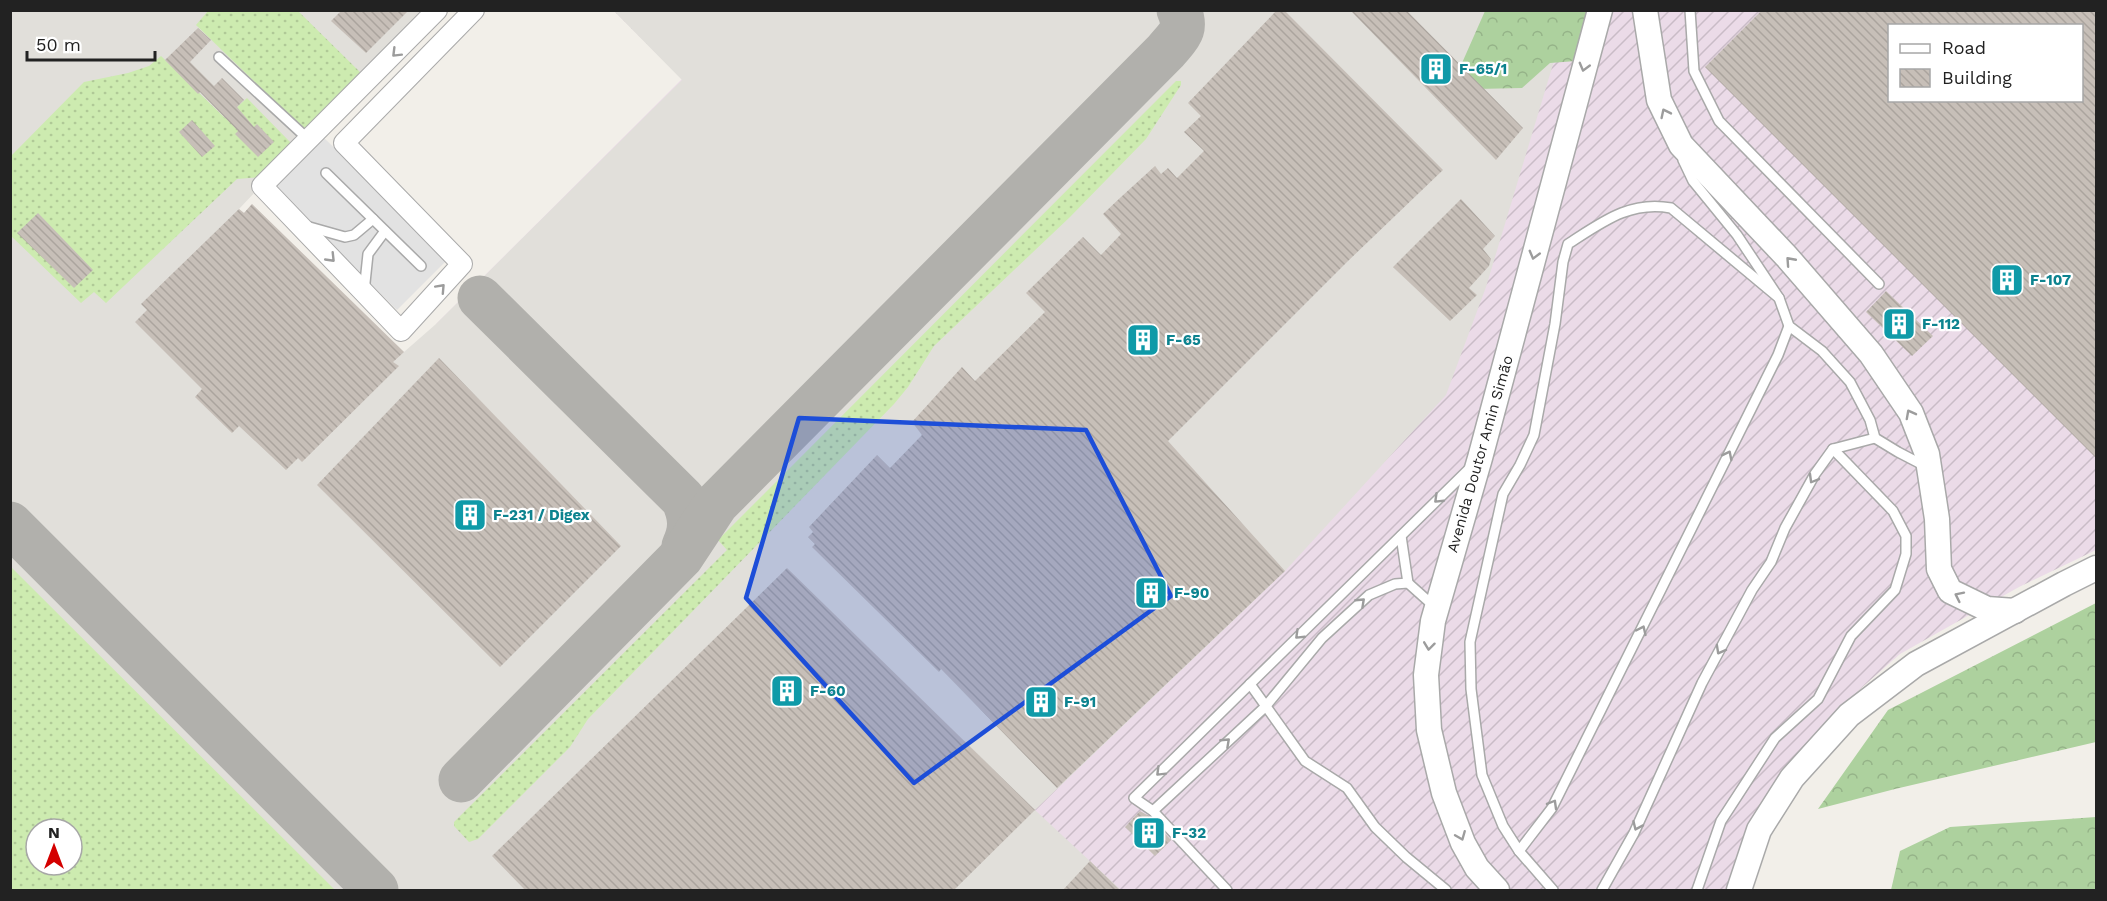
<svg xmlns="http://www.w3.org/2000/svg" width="2107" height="901" viewBox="0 0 2107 901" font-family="'Work Sans',sans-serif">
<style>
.industrial{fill:url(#industrial-furrows);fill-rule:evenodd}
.airport{fill:#e1dfda;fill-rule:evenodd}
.grass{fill:url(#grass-dots);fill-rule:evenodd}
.forest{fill:url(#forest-crowns)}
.parking{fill:#e2e2e2}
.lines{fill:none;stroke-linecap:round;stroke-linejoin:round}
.taxiway{stroke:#b1b0ac;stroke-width:45}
.building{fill:url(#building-back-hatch);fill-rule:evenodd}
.service-casing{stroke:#a9a9a9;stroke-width:12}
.minor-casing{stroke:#a9a9a9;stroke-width:22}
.tertiary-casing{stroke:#a9a9a9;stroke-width:27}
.service{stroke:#fff;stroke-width:9}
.minor{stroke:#fff;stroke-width:20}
.tertiary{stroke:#fff;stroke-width:24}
.oneway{stroke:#9c9c9c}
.marked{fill:#1d4ed8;fill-opacity:0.2;stroke:#1d4ed8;stroke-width:4.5;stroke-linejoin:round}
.labels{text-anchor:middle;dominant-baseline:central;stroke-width:4.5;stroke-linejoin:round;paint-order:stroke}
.culture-label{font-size:15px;font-weight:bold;fill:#0d838f;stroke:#fff;text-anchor:start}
.street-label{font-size:15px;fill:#222;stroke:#fff}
</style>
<defs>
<pattern id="industrial-furrows" width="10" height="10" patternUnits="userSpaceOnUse" patternTransform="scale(1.5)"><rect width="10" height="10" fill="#ebdbe8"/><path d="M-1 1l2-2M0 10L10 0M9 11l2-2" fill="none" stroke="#c9bcc7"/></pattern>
<pattern id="grass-dots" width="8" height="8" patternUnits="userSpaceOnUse" patternTransform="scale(1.5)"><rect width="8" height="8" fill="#cdebb0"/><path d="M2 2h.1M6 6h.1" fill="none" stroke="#b0c997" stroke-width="1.8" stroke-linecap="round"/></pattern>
<pattern id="forest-crowns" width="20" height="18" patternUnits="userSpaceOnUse" patternTransform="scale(1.5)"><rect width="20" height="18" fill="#add19e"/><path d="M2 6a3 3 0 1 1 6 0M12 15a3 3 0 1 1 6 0" fill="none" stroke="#95b388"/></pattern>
<pattern id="building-back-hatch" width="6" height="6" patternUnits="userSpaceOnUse" patternTransform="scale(1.5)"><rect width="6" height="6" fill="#c7bfb8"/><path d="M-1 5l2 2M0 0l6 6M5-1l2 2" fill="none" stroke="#aba49e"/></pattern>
</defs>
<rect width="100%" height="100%" fill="#f2efe9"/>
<path class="industrial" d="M614,11h1482v539l-77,37 -119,67 -41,36 -78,81 -24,39 -21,47 -9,33h-1247l-44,-566 246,-245zM1890,26h192v74h-192z"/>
<path class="airport" d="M10,11h416l-187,198 5,4 8,-9 152,148 32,-28 246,-244 -68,-69h955l-83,276 -40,108 -161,176 -250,239 86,80h-1110zM36,829h36v36h-36z"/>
<g class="grass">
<polygon points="208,11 298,11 363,75 306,132 196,25"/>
<polygon points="161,56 225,118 247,98 291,143 290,149 261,177 237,179 106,303 94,292 81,303 11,236 11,156 84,82 128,73 149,66"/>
<polygon points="1176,81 1181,81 1181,85 1146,139 1070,217 934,346 908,387 894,404 588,719 570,747 478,839 469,842 454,826 454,822 727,550 718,540"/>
<path d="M11,567l324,323h-324zM36,829h36v36h-36z"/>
</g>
<g class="forest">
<polygon points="1485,11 1590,11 1576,61 1550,63 1522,88 1476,89 1462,63"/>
<polygon points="2096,603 2096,742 1895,789 1818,809 1888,710"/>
<polygon points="2096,817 2096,890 1891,890 1900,851 1950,827"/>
</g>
<polygon class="parking" points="324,138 449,258 397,310 273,188"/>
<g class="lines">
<g class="taxiway">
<path d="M480,298l203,201c8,17 9,30 1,47"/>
<polyline points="10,524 376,890"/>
<path d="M461,780l220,-223 35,-53 450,-453c12,-15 22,-20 13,-41"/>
</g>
</g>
<g class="building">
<polygon points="342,10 409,10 366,53 331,21"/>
<polygon points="1277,10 1284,10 1443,170 1348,261 1168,441 1285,571 1057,788 941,669 939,672 812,547 815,544 808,537 813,532 809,527 877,455 890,468 922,435 912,422 962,367 975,381 1045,312 1026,293 1083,237 1101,255 1121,234 1103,214 1121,197 1155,166 1161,174 1168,168 1177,178 1204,151 1184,132 1201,116 1188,103"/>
<polygon points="1350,10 1406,10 1523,128 1496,160"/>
<path d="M1762,10h335v449l-392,-392zM1890,26h192v74h-192z"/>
<polygon points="198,28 211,40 190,62 214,86 222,78 244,100 237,107 254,127 257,124 274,142 258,157 235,134 238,131 200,92 198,94 165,60"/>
<polygon points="192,120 215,146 202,157 179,132"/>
<polygon points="1461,199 1495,236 1483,249 1491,259 1489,266 1469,288 1477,295 1450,321 1393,267"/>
<polygon points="252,204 404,352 393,362 399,366 302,462 298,458 286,470 239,426 232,433 195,397 202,389 135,322 147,310 141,304 239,209 244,213"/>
<polygon points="38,213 93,270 74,288 17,233"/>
<polygon points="1886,291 1933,336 1912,356 1866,312"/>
<polygon points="439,358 621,546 500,667 317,485"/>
<polygon points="787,568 1035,810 953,891 526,891 492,856"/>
<polygon points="1140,811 1149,816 1171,840 1155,856 1125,827"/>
<polygon points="1090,861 1121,891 1062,891"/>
</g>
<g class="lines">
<g class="service-casing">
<g id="service">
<polyline points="1690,10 1694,71 1719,121 1879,284"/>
<polyline points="219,57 308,139"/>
<polyline points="1683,160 1693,181 1737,235 1779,298 1789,326 1822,351 1850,382 1870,420 1875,438 1898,452 1925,466"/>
<polyline points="326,173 421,266"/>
<polyline points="306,226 345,237 354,235 373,219"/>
<polyline points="364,292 368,254 385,231"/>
<polyline points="1401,536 1408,583"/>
<polyline points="1250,684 1305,761 1347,788 1375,827 1406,857 1446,890"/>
<polyline points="1153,811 1265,707 1322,638 1369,595 1395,584 1408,583 1436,608"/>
<polyline points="1519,851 1552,808 1778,355 1789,326"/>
<polyline points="1227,890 1153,811 1134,798 1472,466"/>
<path d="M1553,890l-34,-39 -16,-25 -21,-51 -11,-86 -1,-47 33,-148 17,-29 14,-30 21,-111 8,-62 5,-18c33,-21 62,-44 103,-36l108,90"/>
<polyline points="1602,890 1634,833 1702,683 1752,590 1771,562 1785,528 1815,474 1833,449 1875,438"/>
<polyline points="1697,890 1721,821 1775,738 1818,699 1851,636 1895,590 1906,554 1906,536 1893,511 1833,449"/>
</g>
</g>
<g class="minor-casing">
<polyline id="minor" points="437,10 262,186 401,331 462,264 344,143 474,10"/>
</g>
<g class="tertiary-casing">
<g id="tertiary">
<polyline points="1645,10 1659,100 1681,145 1787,257 1871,354 1911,413 1927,454 1937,519 1939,569 1950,591 1987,609 2015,611"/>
<polyline points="1497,890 1477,868 1463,843 1444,793 1429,730 1426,675 1433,621 1480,458 1600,10"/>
<polyline points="1739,890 1759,830 1792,778 1849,715 1916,664 2064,584 2096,568"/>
</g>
</g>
<use href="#service" class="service"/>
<use href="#minor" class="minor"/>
<use href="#tertiary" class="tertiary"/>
</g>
<defs><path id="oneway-chevron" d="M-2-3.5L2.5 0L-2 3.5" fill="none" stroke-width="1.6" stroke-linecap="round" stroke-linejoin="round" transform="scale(1.5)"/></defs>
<g class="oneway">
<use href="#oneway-chevron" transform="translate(396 53) rotate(135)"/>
<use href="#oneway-chevron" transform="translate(1584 67) rotate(105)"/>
<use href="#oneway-chevron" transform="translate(1665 113) rotate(-116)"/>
<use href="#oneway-chevron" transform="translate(1534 255) rotate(105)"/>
<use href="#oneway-chevron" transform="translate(331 258) rotate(46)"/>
<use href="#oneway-chevron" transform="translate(1790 261) rotate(-132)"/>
<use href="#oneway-chevron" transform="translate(441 288) rotate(-47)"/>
<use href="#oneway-chevron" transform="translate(1910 414) rotate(-118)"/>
<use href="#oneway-chevron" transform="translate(1728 455) rotate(-63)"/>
<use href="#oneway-chevron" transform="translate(1813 479) rotate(120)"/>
<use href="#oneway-chevron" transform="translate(1438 499) rotate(136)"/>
<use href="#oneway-chevron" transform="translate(1959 596) rotate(-154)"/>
<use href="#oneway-chevron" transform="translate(1361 602) rotate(-43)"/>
<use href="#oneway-chevron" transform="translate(1642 630) rotate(-65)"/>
<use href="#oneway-chevron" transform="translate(1299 635) rotate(136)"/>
<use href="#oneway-chevron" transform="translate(1429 646) rotate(97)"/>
<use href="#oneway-chevron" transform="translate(1720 650) rotate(119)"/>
<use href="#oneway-chevron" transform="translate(1226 742) rotate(-43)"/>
<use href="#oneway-chevron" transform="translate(1160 772) rotate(135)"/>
<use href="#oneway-chevron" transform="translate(1553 804) rotate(-60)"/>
<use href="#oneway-chevron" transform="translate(1637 826) rotate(114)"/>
<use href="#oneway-chevron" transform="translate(1461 836) rotate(68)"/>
</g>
<path class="marked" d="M799,418l287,12 85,166 -257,187 -168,-185z"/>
<defs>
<g id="building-square" transform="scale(1.725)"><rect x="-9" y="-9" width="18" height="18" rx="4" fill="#0f9aa8" stroke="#fff"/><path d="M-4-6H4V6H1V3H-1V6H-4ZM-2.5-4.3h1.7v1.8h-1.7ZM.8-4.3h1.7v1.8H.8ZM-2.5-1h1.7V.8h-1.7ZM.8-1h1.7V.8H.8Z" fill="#fff"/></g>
</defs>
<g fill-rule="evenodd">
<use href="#building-square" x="1436" y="69"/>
<use href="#building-square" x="2007" y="280"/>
<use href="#building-square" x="1899" y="324"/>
<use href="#building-square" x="1143" y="340"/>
<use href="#building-square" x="470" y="515"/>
<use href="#building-square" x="1151" y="593"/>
<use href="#building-square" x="787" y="691"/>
<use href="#building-square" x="1041" y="702"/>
<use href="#building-square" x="1149" y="833"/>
</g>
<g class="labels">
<g class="culture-label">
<text x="1459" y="69">F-65/1</text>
<text x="2030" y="280">F-107</text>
<text x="1922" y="324">F-112</text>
<text x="1166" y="340">F-65</text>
<text x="493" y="515">F-231 / Digex</text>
<text x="1174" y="593">F-90</text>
<text x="810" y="691">F-60</text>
<text x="1064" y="702">F-91</text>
<text x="1172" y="833">F-32</text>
</g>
<g class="street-label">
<text transform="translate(1480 454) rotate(-74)">Avenida Doutor Amin Simão</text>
</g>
</g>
<rect width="2107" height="901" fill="none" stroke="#222222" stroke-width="24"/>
<rect x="1888" y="24" width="195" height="78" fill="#ffffff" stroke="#a7a7a7" stroke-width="1.5"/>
<rect x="1900" y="44" width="30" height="9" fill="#ffffff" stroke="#a7a7a7" stroke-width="1.5"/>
<text x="1942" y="54" font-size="18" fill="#222222">Road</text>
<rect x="1900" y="69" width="30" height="18" fill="url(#building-back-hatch)" stroke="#a7a7a7" stroke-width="1.5"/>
<text x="1942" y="84" font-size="18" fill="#222222">Building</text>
<g transform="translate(54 847)"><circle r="28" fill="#ffffff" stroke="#a7a7a7" stroke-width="1.5"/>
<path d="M0-4.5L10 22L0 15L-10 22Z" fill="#d40000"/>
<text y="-9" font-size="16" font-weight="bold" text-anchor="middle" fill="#222222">N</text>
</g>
<path d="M27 51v9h128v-9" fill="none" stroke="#222222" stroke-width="3"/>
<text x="36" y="51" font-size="18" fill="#222222" stroke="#ffffff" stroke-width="4.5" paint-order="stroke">50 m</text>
</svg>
